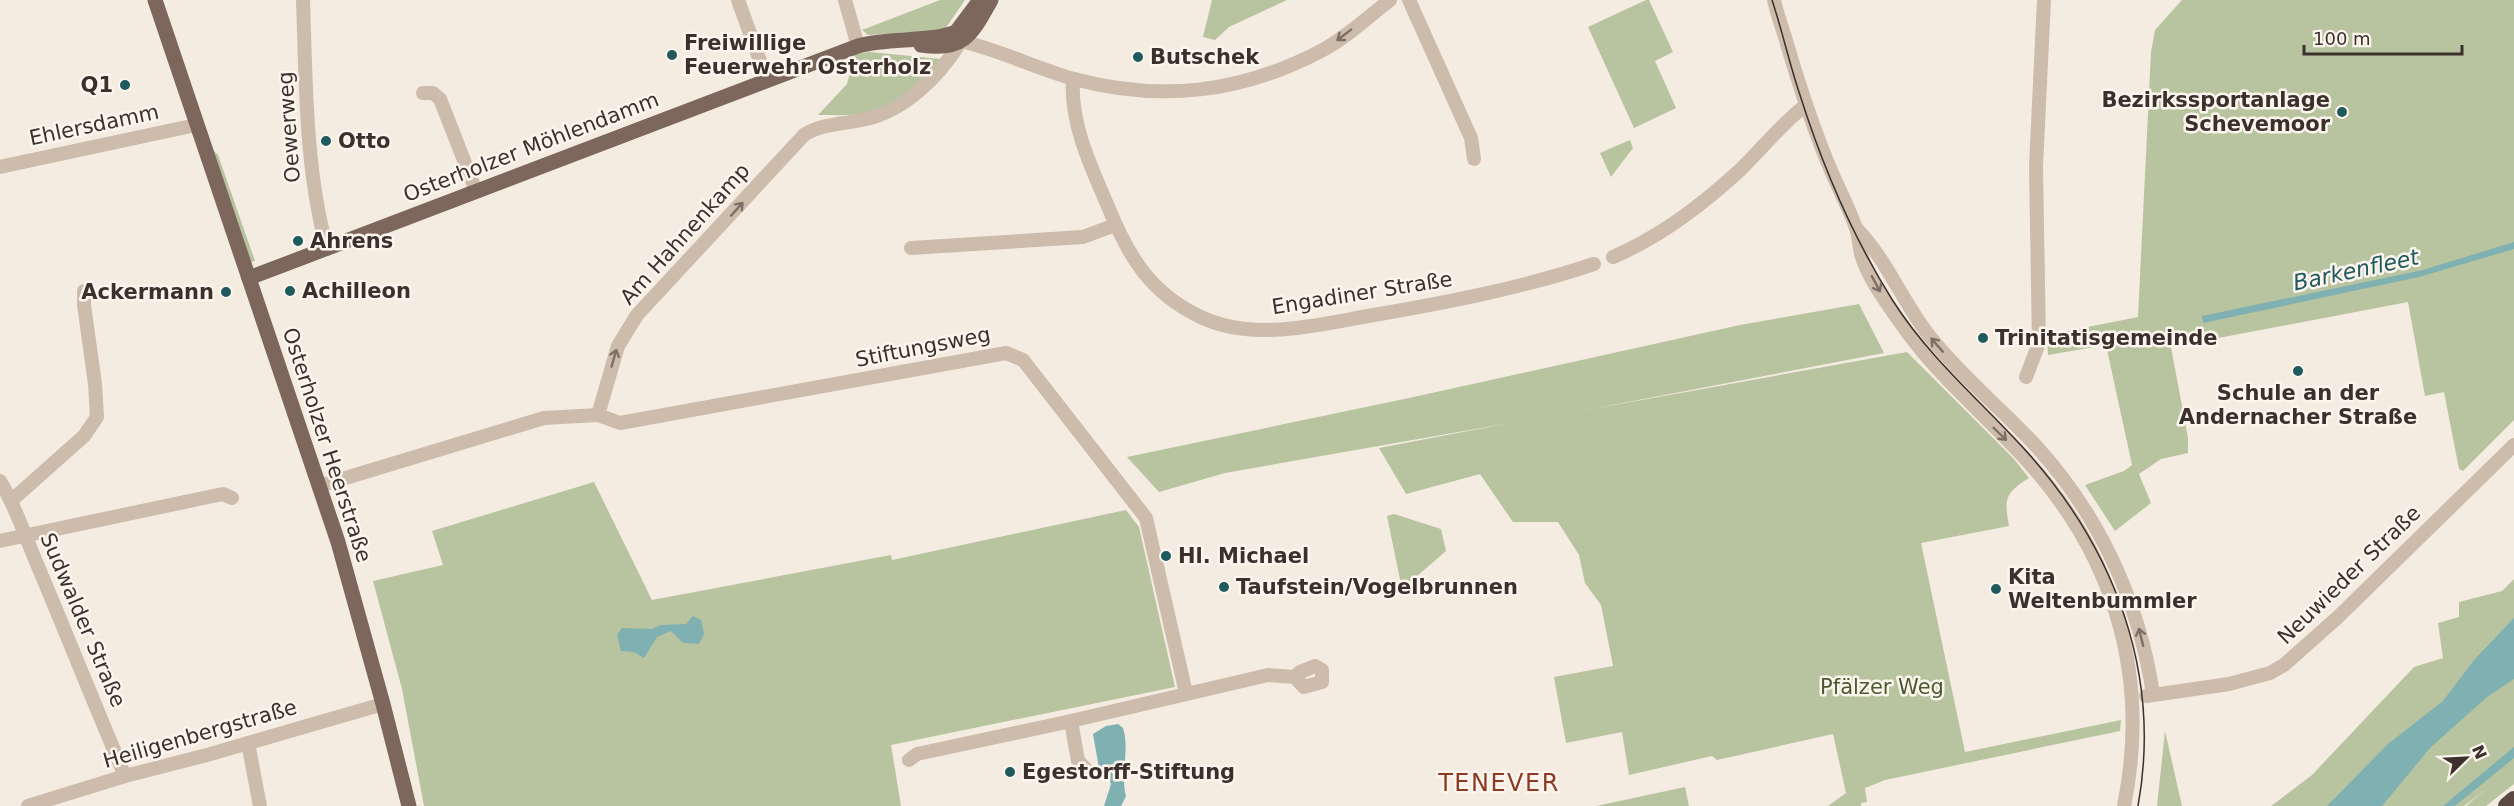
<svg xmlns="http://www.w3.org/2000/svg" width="2514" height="806" viewBox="0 0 2514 806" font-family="'DejaVu Sans',sans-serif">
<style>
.green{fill:#b8c4a0}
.water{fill:#7fb0b2}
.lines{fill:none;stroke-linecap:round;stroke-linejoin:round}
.minor{stroke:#cdbbac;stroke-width:14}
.major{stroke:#7d675c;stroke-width:15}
.highway{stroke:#5c4a42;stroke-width:18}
.tram{stroke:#3b302b;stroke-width:1.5}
.oneway{stroke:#7d6f65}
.poi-dot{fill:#1f5a5e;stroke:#fbf5ee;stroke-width:2}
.labels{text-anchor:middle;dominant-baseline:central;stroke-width:5;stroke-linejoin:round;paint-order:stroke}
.poi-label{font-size:21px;font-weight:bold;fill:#3b302b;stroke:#fbf5ee;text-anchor:start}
.street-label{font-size:21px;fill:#3b302b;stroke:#fbf5ee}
.park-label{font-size:21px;fill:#4a5a2e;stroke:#fbf5ee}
.water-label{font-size:22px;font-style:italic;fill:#1f5a5e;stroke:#fbf5ee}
.quarter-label{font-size:24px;letter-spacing:1.5px;fill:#8c3b22;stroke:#fbf5ee}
</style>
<rect width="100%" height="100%" fill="#f4ebe1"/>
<g class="green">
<polygon points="940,0 965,0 943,32 911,32 868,35 862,30"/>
<polygon points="1212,0 1287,0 1229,27 1215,40 1203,37"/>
<polygon points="1646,0 1649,0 1673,52 1655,61 1676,108 1634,128 1588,27"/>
<polygon points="2182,0 2514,0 2514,420 2463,471 2459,469 2444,392 2425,396 2408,302 2171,347 2188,438 2188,453 2161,459 2139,474 2151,503 2115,531 2085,485 2124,471 2132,465 2106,345 2048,355 2047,335 2138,317 2151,52 2155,30"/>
<path d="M870,52l71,7c-16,19 -45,48 -70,54 -17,3 -35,2 -53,2l29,-31 8,-30z"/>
<polygon points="1630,140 1633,148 1611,177 1600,153"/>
<polygon points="213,150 218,155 255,261 251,262"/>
<path d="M1859,304l25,49 -298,57 321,-58 107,107 15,19c-24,15 -25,21 -20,48l-88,17 44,209 156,-32 -1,11 -235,49 -20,8 2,14 -6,1v3h-33l18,-13 -13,-59 -116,26 -5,-4 -83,19 -7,-43 -56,11 -12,-66 59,-11 -12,-61 -16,-22 -6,-28 -21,-33h-45l-33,-48 -74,20 -27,-46 131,-25 -285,50 -66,19 -32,-35 282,-59 331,-73z"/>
<polygon points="594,482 652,600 891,555 892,560 1126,510 1139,527 1175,687 891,745 901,806 424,806 402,689 373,581 443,565 432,531"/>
<polygon points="1394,514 1441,529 1446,551 1402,589 1387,516"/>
<polygon points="2514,579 2514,784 2486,806 2466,806 2485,790 2464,806 2271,806 2312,775 2414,667 2443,658 2438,623 2459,617 2459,602 2502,591"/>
<polygon points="2165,731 2182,806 2157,806"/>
<polygon points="1685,787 1689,806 1596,806"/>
</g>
<g class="water">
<polygon points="2514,242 2514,249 2419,277 2203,323 2202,316 2423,270"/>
<polygon points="693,616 701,620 704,634 699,644 683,643 671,631 657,637 644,658 634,652 621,651 617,635 622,628 651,629 661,625 686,624"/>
<polygon points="2514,618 2514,679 2487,697 2430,748 2382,806 2327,806 2388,744 2443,701 2474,660"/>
<path d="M1118,724l5,4c7,22 -3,46 3,68l-5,10h-17l7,-22 -3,-8 -9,-8 -6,-34 13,-8z"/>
<polygon points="2514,747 2514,758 2455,806 2443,806"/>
</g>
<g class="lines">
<g class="minor">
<path d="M303,0c3,83 2,168 24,249"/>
<polyline points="738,0 767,80"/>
<polyline points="845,0 858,46"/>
<polyline points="1409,0 1471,138 1474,159"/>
<path d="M1774,0c3,15 9,29 13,44 13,44 27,87 45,129 8,18 17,36 24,55 3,8 3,18 5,26 7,24 25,48 39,68 34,50 79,87 120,131 93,98 131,220 104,353"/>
<path d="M1073,79c-3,43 17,86 34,125 21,52 43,90 96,114 53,24 117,6 171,-3 75,-13 148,-27 220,-51"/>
<polyline points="423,93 433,93 440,99 476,191"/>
<polyline points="0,167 196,125"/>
<path d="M1857,229c31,32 46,75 74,109 31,39 71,71 105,108 63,69 103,155 117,248"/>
<polyline points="911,248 1083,237 1115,225"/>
<path d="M1613,257c47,-20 89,-52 126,-86 23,-22 42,-47 67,-66"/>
<polyline points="2026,377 2039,343 2036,166 2044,0"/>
<path d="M598,415l20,-69 19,-31 167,-180c17,-11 38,-11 58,-15 42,-8 77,-43 99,-79 39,9 74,27 113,38 87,23 167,14 247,-28 25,-13 47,-34 69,-51"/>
<path d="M0,481c16,26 25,55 37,83 30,71 58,142 88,212"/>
<polyline points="319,486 544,418 598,415 620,423 1006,353 1023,360 1146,518 1186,693"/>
<polyline points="12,500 84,436 97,417 95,384 84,305 84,291"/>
<polyline points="0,541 213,496 223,494 232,498"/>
<polyline points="2146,696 2229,684 2270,673 2284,665 2337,618 2514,445"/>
<polyline points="1071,721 1078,761 1086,769"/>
<polyline points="248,743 260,806"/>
<polyline points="909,760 917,754 1071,721 1268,675 1295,677 1304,687 1322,682 1322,670 1315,666 1300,672 1295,677"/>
<polyline points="28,806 125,776 207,755 383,704"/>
</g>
<g class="major">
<polyline points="155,0 338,542 383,704 409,806"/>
<polyline points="956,32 980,0"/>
<path d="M921,45c43,7 51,-11 70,-45"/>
<path d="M249,278l609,-232c32,-9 68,-3 98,-14"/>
</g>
<polyline class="highway" points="2507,806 2514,800"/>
<path class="tram" d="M1772,0c10,30 17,62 27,92 23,73 53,144 94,209 37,58 88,100 134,151 88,98 135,222 111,354"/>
</g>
<defs><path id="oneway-shaft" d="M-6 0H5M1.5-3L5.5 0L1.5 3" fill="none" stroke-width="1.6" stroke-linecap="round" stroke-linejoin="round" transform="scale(1.5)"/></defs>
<g class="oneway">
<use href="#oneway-shaft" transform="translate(1344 35) rotate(143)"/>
<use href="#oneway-shaft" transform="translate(737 209) rotate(-48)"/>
<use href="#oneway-shaft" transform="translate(1876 284) rotate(62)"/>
<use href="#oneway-shaft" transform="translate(1937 345) rotate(-131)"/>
<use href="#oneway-shaft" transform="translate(614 358) rotate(-74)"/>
<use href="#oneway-shaft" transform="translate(2000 434) rotate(44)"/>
<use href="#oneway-shaft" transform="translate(2141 637) rotate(-104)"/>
</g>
<g class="poi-dot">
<circle cx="672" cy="55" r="6"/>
<circle cx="1138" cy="57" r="6"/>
<circle cx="125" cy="85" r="6"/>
<circle cx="2342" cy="112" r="6"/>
<circle cx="326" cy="141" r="6"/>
<circle cx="298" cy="241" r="6"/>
<circle cx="290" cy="291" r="6"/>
<circle cx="226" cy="292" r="6"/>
<circle cx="1983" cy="338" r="6"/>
<circle cx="2298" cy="371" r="6"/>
<circle cx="1166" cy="556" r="6"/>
<circle cx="1224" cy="587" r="6"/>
<circle cx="1996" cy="589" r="6"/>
<circle cx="1010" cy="772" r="6"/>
</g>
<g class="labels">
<g class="poi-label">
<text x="684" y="43">Freiwillige<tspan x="684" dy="24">Feuerwehr Osterholz</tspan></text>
<text x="1150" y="57">Butschek</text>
<text x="113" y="85" text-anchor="end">Q1</text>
<text x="2330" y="100" text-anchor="end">Bezirkssportanlage<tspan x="2330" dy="24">Schevemoor</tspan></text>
<text x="338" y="141">Otto</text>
<text x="310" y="241">Ahrens</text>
<text x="302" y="291">Achilleon</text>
<text x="214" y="292" text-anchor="end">Ackermann</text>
<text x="1995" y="338">Trinitatisgemeinde</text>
<text x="2298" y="393" text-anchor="middle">Schule an der<tspan x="2298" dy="24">Andernacher Straße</tspan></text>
<text x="1178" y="556">Hl. Michael</text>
<text x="2008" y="577">Kita<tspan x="2008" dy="24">Weltenbummler</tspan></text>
<text x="1236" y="587">Taufstein/Vogelbrunnen</text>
<text x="1022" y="772">Egestorff-Stiftung</text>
</g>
<g class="street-label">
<text transform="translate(94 125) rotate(-12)">Ehlersdamm</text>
<text transform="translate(289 127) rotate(-94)">Oewerweg</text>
<text transform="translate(531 147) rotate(-21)">Osterholzer Möhlendamm</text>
<text transform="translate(685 234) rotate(-48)">Am Hahnenkamp</text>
<text transform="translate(1362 293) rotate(-9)">Engadiner Straße</text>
<text transform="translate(923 347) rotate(-11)">Stiftungsweg</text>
<text transform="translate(327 445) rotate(72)">Osterholzer Heerstraße</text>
<text transform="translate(2349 575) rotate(-44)">Neuwieder Straße</text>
<text transform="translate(83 620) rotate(67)">Sudwalder Straße</text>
<text transform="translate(200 734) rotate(-16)">Heiligenbergstraße</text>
</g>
<g class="park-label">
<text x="1882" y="687">Pfälzer Weg</text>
</g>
<g class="water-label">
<text transform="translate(2356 270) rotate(-12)">Barkenfleet</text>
</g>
<g class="quarter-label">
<text x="1499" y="783">TENEVER</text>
</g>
</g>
<g transform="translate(2466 758) rotate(66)" stroke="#fbf5ee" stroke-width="4.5" paint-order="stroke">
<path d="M0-4.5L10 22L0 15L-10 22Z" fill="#3b302b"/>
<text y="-9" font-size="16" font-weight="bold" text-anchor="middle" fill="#3b302b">N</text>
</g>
<path d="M2304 45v9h158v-9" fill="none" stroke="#3b302b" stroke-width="3"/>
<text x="2313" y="45" font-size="18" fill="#3b302b" stroke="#fbf5ee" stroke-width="4.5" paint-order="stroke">100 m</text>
</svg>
